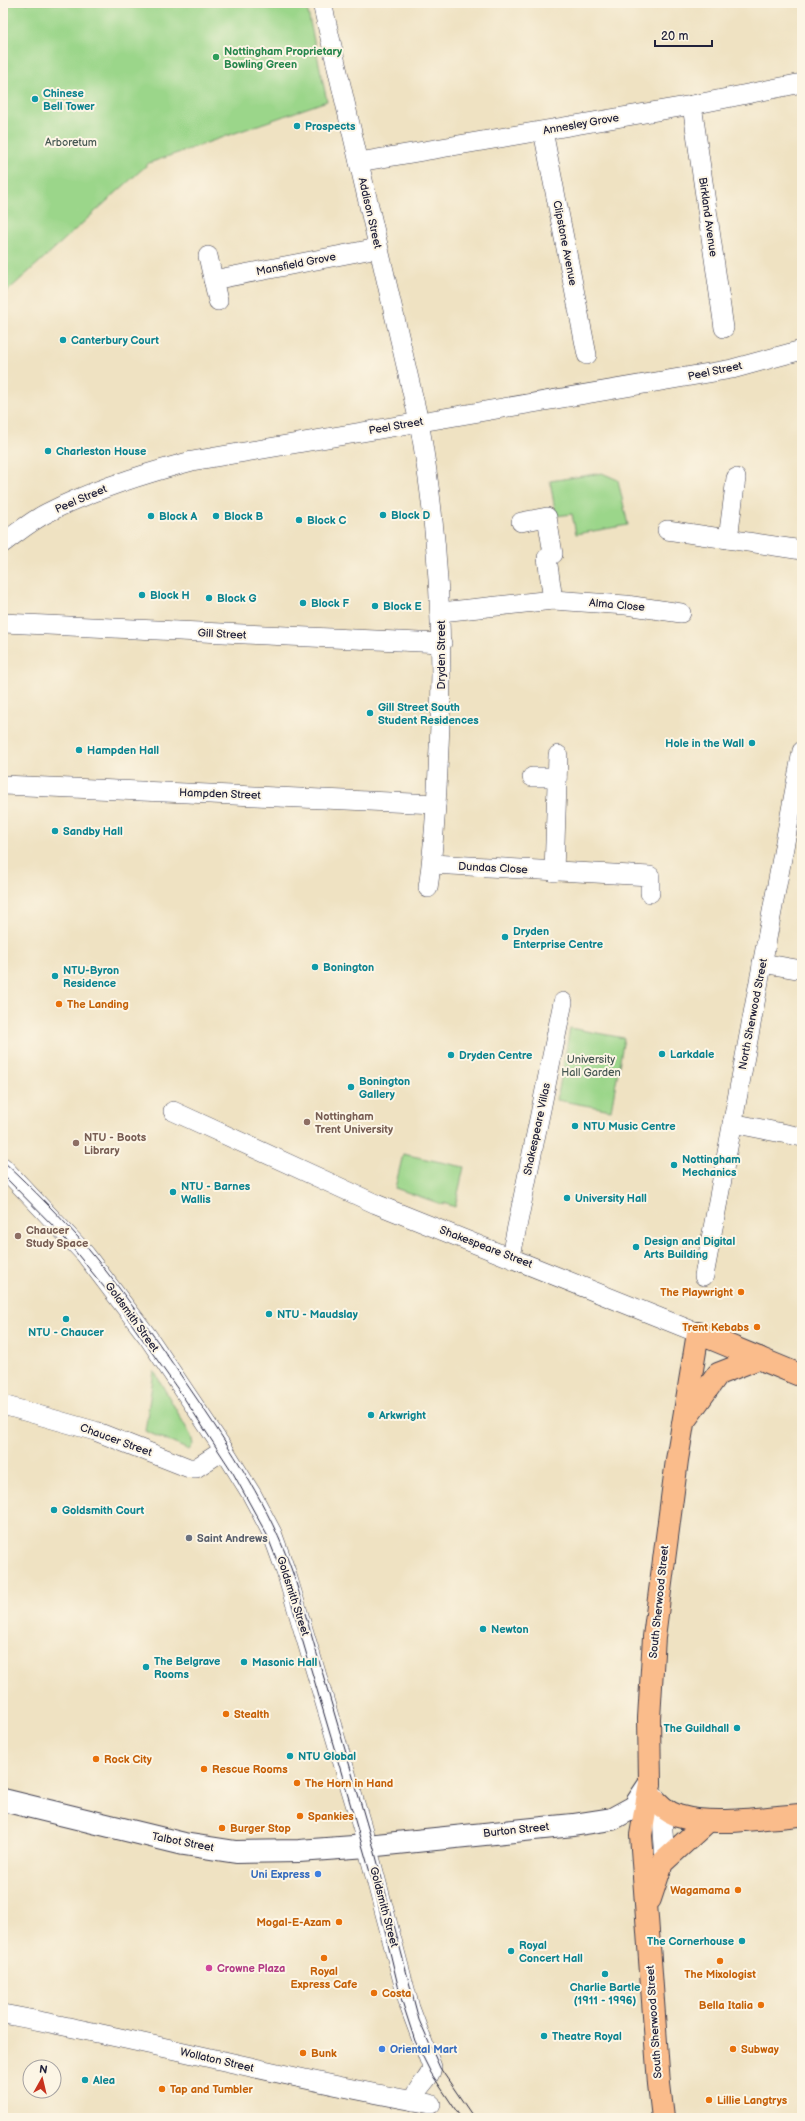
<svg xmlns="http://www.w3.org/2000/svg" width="805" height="2121" viewBox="0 0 805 2121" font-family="'Balsamiq Sans',sans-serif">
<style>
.green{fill:#9bd68a;stroke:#5e7c62}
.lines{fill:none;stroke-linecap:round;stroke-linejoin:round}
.minor-casing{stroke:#413f4f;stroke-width:20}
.tertiary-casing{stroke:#413f4f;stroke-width:24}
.primary-casing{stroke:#413f4f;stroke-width:24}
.minor{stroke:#fff;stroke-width:19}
.tertiary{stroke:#fff;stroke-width:22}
.primary{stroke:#fabc8b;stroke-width:22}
.tram{stroke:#22223b;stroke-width:1}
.leisure-dot{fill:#2e9e5b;stroke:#fcf5e5;stroke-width:1.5}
.culture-dot{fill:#0f9aa8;stroke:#fcf5e5;stroke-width:1.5}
.food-dot{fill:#e8710a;stroke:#fcf5e5;stroke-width:1.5}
.education-dot{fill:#8d6e63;stroke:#fcf5e5;stroke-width:1.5}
.worship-dot{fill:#6b7280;stroke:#fcf5e5;stroke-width:1.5}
.shop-dot{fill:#3f7fe0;stroke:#fcf5e5;stroke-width:1.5}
.hotel-dot{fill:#d1479c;stroke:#fcf5e5;stroke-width:1.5}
.labels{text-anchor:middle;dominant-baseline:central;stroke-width:4;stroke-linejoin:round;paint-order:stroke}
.leisure-label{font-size:11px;font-weight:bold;fill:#27864d;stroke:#fcf5e5;text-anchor:start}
.culture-label{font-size:11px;font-weight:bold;fill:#0d838f;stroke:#fcf5e5;text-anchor:start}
.street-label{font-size:11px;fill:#22223b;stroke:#fcf5e5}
.park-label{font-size:11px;fill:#465853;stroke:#fcf5e5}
.food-label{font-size:11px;font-weight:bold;fill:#c56008;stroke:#fcf5e5;text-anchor:start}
.education-label{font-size:11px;font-weight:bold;fill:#785e54;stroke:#fcf5e5;text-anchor:start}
.worship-label{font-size:11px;font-weight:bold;fill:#5b616d;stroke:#fcf5e5;text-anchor:start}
.shop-label{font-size:11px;font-weight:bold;fill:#366cbe;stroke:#fcf5e5;text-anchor:end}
.hotel-label{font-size:11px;font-weight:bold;fill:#b23c85;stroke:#fcf5e5;text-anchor:start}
</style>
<rect width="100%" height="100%" fill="#fcf5e5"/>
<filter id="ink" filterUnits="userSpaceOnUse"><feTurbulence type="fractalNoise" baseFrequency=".025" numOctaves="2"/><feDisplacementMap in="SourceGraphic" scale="8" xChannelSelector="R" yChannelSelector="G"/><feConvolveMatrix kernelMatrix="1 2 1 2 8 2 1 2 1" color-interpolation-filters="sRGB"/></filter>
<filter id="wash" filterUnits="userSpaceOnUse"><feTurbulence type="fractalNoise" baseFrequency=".012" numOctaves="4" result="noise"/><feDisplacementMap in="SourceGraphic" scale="16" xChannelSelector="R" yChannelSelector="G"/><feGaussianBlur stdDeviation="0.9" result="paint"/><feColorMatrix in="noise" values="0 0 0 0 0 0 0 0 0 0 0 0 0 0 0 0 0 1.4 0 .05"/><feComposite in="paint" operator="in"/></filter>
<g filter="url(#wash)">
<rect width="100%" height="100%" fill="#efe2c2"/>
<g class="green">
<polygon points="3,3 306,3 327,101 149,163 3,295"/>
<polygon points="602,473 618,480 628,525 576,534 572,514 556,516 550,481"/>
<polygon points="570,1028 624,1038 611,1110 557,1100"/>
<polygon points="403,1154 464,1167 455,1207 444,1203 444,1205 395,1188"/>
<polygon points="154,1371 191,1436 193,1444 189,1450 145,1431"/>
</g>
</g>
<g filter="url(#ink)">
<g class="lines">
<g class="minor-casing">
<g id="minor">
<path d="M322,3l97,419c21,115 26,231 19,348 -2,39 -4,79 -10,118"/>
<polyline points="692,105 724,328"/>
<polyline points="543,131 587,355"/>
<polyline points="359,162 692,105 802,83"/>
<polyline points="208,256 218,301"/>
<polyline points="213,280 378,248"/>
<polyline points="521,522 547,517 553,554 547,558 553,600"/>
<polyline points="667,530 802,550"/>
<polyline points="728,539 736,478"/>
<path d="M3,543c14,-10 28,-22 44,-30 45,-23 96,-39 145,-52l540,-92 70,-19"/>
<polyline points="441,612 553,600 626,605 681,613"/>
<polyline points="3,623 442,643"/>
<polyline points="532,777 557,777"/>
<polyline points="3,785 436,804"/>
<polyline points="432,864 650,876 650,893"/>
<polyline points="554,872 558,755"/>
<polyline points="762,963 802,970"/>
<polyline points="173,1111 376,1204 698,1333"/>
<polyline points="732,1123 802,1137"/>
<path d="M3,1167l82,87 63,83 76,113 28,45 20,38 14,39 76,255 48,181 22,59c-2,14 -15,17 -19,34"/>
<polyline points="511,1256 563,1002"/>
<polyline points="704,1276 802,751"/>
<polyline points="3,1405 95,1431 189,1468 196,1468 224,1450"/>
<polyline points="655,1796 662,1817 665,1860"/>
<path d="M3,2014c143,26 284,65 428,90"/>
</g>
</g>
<g class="tertiary-casing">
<polyline id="tertiary" points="3,1800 184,1844 236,1852 299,1851 367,1846 573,1825 612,1819 634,1807 650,1783"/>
</g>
<g class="primary-casing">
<g id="primary">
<polyline points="687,1417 718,1374 759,1358"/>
<path d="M649,1793c8,10 17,19 29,23 37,11 86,1 124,-1"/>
<polyline points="650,1899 662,1863 708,1821"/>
<polyline points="663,2118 659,2084 641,1835 650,1783 649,1718 654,1637 677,1460 698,1333 802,1376"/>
</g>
</g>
<use href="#minor" class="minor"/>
<use href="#tertiary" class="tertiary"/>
<use href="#primary" class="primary"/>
<g class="tram">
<path d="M3,1161c30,28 59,57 86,89 40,48 75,101 110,152 39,58 77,116 98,184l76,259 46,175 21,48 34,50"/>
<polyline points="3,1175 61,1234 117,1303 184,1398 233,1473 267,1535 285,1581 340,1768 375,1890 401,1998 415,2041 431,2073 461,2118"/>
</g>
</g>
</g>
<circle class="leisure-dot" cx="216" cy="57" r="4"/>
<g class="culture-dot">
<circle cx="35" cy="99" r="4"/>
<circle cx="297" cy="126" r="4"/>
<circle cx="63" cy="340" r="4"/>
<circle cx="48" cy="451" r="4"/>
<circle cx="383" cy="515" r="4"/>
<circle cx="151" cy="516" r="4"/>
<circle cx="216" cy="516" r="4"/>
<circle cx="299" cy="520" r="4"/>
<circle cx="142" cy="595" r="4"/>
<circle cx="209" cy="598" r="4"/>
<circle cx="303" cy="603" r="4"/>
<circle cx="375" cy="606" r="4"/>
<circle cx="370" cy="713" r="4"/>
<circle cx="752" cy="743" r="4"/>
<circle cx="79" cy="750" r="4"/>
<circle cx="55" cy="831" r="4"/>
<circle cx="505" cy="937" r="4"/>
<circle cx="315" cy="967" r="4"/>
<circle cx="55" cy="976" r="4"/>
<circle cx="662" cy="1054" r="4"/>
<circle cx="451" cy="1055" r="4"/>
<circle cx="351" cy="1087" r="4"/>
<circle cx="575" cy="1126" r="4"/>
<circle cx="674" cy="1165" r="4"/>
<circle cx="173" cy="1192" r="4"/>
<circle cx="567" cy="1198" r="4"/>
<circle cx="636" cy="1247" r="4"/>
<circle cx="269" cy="1314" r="4"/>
<circle cx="66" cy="1319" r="4"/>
<circle cx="371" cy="1415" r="4"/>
<circle cx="54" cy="1510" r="4"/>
<circle cx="483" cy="1629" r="4"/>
<circle cx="244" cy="1662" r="4"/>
<circle cx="146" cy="1667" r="4"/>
<circle cx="737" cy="1728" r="4"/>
<circle cx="290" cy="1756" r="4"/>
<circle cx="742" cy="1941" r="4"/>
<circle cx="511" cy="1951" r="4"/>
<circle cx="605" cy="1974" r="4"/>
<circle cx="544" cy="2036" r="4"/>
<circle cx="85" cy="2080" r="4"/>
</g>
<g class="food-dot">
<circle cx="59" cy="1004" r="4"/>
<circle cx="741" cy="1292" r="4"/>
<circle cx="757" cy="1327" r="4"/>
<circle cx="226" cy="1714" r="4"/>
<circle cx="96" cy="1759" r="4"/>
<circle cx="204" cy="1769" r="4"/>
<circle cx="297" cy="1783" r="4"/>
<circle cx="300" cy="1816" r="4"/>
<circle cx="222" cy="1828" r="4"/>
<circle cx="738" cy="1890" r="4"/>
<circle cx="339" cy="1922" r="4"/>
<circle cx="324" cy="1958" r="4"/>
<circle cx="720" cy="1961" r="4"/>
<circle cx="374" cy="1993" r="4"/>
<circle cx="761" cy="2005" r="4"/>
<circle cx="733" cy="2049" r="4"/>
<circle cx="303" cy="2053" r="4"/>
<circle cx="162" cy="2089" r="4"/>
<circle cx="709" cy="2100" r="4"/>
</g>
<g class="education-dot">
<circle cx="307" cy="1122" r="4"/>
<circle cx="76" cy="1143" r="4"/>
<circle cx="18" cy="1236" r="4"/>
</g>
<circle class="worship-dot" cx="189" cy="1538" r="4"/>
<g class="shop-dot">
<circle cx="318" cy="1874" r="4"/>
<circle cx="382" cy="2049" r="4"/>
</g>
<circle class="hotel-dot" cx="209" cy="1968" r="4"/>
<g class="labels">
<g class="leisure-label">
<text x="224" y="51">Nottingham Proprietary<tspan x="224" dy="13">Bowling Green</tspan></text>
</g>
<g class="culture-label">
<text x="43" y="93">Chinese<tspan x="43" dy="13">Bell Tower</tspan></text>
<text x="305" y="126">Prospects</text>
<text x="71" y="340">Canterbury Court</text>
<text x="56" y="451">Charleston House</text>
<text x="391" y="515">Block D</text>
<text x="159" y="516">Block A</text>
<text x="224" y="516">Block B</text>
<text x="307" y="520">Block C</text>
<text x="150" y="595">Block H</text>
<text x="217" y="598">Block G</text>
<text x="311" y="603">Block F</text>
<text x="383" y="606">Block E</text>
<text x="378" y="707">Gill Street South<tspan x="378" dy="13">Student Residences</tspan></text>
<text x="744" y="743" text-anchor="end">Hole in the Wall</text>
<text x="87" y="750">Hampden Hall</text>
<text x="63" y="831">Sandby Hall</text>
<text x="513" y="931">Dryden<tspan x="513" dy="13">Enterprise Centre</tspan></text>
<text x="323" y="967">Bonington</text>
<text x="63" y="970">NTU-Byron<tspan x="63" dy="13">Residence</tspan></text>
<text x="670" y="1054">Larkdale</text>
<text x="459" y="1055">Dryden Centre</text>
<text x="359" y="1081">Bonington<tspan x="359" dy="13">Gallery</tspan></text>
<text x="583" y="1126">NTU Music Centre</text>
<text x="682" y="1159">Nottingham<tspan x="682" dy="13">Mechanics</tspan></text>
<text x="181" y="1186">NTU - Barnes<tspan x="181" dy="13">Wallis</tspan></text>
<text x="575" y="1198">University Hall</text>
<text x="644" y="1241">Design and Digital<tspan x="644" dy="13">Arts Building</tspan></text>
<text x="277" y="1314">NTU - Maudslay</text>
<text x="66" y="1332" text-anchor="middle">NTU - Chaucer</text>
<text x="379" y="1415">Arkwright</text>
<text x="62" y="1510">Goldsmith Court</text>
<text x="491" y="1629">Newton</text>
<text x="154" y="1661">The Belgrave<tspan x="154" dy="13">Rooms</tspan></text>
<text x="252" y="1662">Masonic Hall</text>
<text x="729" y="1728" text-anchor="end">The Guildhall</text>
<text x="298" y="1756">NTU Global</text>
<text x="734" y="1941" text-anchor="end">The Cornerhouse</text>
<text x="519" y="1945">Royal<tspan x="519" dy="13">Concert Hall</tspan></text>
<text x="605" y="1987" text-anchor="middle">Charlie Bartle<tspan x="605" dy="13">(1911 - 1996)</tspan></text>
<text x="552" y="2036">Theatre Royal</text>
<text x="93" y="2080">Alea</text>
</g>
<g class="street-label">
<text transform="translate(581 124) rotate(-10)">Annesley Grove</text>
<text transform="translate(370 213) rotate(77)">Addison Street</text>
<text transform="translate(708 217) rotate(82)">Birkland Avenue</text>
<text transform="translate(565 243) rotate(79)">Clipstone Avenue</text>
<text transform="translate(296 264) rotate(-11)">Mansfield Grove</text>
<text transform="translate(715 371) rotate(-12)">Peel Street</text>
<text transform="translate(396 426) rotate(-10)">Peel Street</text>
<text transform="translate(81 499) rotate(-23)">Peel Street</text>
<text transform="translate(617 605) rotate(5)">Alma Close</text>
<text transform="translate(222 634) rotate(3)">Gill Street</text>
<text transform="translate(441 655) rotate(-90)">Dryden Street</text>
<text transform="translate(220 794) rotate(2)">Hampden Street</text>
<text transform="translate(493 868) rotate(3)">Dundas Close</text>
<text transform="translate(753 1014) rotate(-79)">North Sherwood Street</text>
<text transform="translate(537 1129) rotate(-78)">Shakespeare Villas</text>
<text transform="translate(486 1247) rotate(21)">Shakespeare Street</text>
<text transform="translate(132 1317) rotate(54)">Goldsmith Street</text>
<text transform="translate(116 1440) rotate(20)">Chaucer Street</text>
<text transform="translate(293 1596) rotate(72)">Goldsmith Street</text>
<text transform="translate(659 1602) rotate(-84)">South Sherwood Street</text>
<text transform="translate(516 1830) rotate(-6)">Burton Street</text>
<text transform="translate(183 1842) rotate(11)">Talbot Street</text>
<text transform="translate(384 1907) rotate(75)">Goldsmith Street</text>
<text transform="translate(654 2022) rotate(-94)">South Sherwood Street</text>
<text transform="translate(217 2060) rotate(13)">Wollaton Street</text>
</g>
<g class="park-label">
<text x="71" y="142">Arboretum</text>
<text x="591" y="1059">University<tspan x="591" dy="13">Hall Garden</tspan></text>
</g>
<g class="food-label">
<text x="67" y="1004">The Landing</text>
<text x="733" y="1292" text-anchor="end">The Playwright</text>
<text x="749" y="1327" text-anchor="end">Trent Kebabs</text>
<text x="234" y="1714">Stealth</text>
<text x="104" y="1759">Rock City</text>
<text x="212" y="1769">Rescue Rooms</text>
<text x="305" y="1783">The Horn in Hand</text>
<text x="308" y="1816">Spankies</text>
<text x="230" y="1828">Burger Stop</text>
<text x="730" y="1890" text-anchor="end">Wagamama</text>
<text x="331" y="1922" text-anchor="end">Mogal-E-Azam</text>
<text x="324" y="1971" text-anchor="middle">Royal<tspan x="324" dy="13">Express Cafe</tspan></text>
<text x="720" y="1974" text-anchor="middle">The Mixologist</text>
<text x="382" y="1993">Costa</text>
<text x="753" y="2005" text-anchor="end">Bella Italia</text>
<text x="741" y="2049">Subway</text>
<text x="311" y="2053">Bunk</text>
<text x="170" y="2089">Tap and Tumbler</text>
<text x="717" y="2100">Lillie Langtrys</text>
</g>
<g class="education-label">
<text x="315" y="1116">Nottingham<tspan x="315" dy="13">Trent University</tspan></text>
<text x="84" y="1137">NTU - Boots<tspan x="84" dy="13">Library</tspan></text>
<text x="26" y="1230">Chaucer<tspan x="26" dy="13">Study Space</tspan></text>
</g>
<g class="worship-label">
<text x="197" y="1538">Saint Andrews</text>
</g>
<g class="shop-label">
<text x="310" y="1874">Uni Express</text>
<text x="390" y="2049" text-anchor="start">Oriental Mart</text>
</g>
<g class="hotel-label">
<text x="217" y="1968">Crowne Plaza</text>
</g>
</g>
<rect width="805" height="2121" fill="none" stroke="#fcf5e5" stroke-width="16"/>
<g transform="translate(42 2079) rotate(8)"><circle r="19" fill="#fcf5e5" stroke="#a5a1a1"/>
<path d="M0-3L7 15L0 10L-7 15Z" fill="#c8321e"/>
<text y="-6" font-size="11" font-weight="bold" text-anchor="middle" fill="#22223b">N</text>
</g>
<path d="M655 40v6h57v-6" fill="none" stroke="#22223b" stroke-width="2"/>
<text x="661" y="40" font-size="12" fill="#22223b" stroke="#fcf5e5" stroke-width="3" paint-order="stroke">20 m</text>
</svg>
